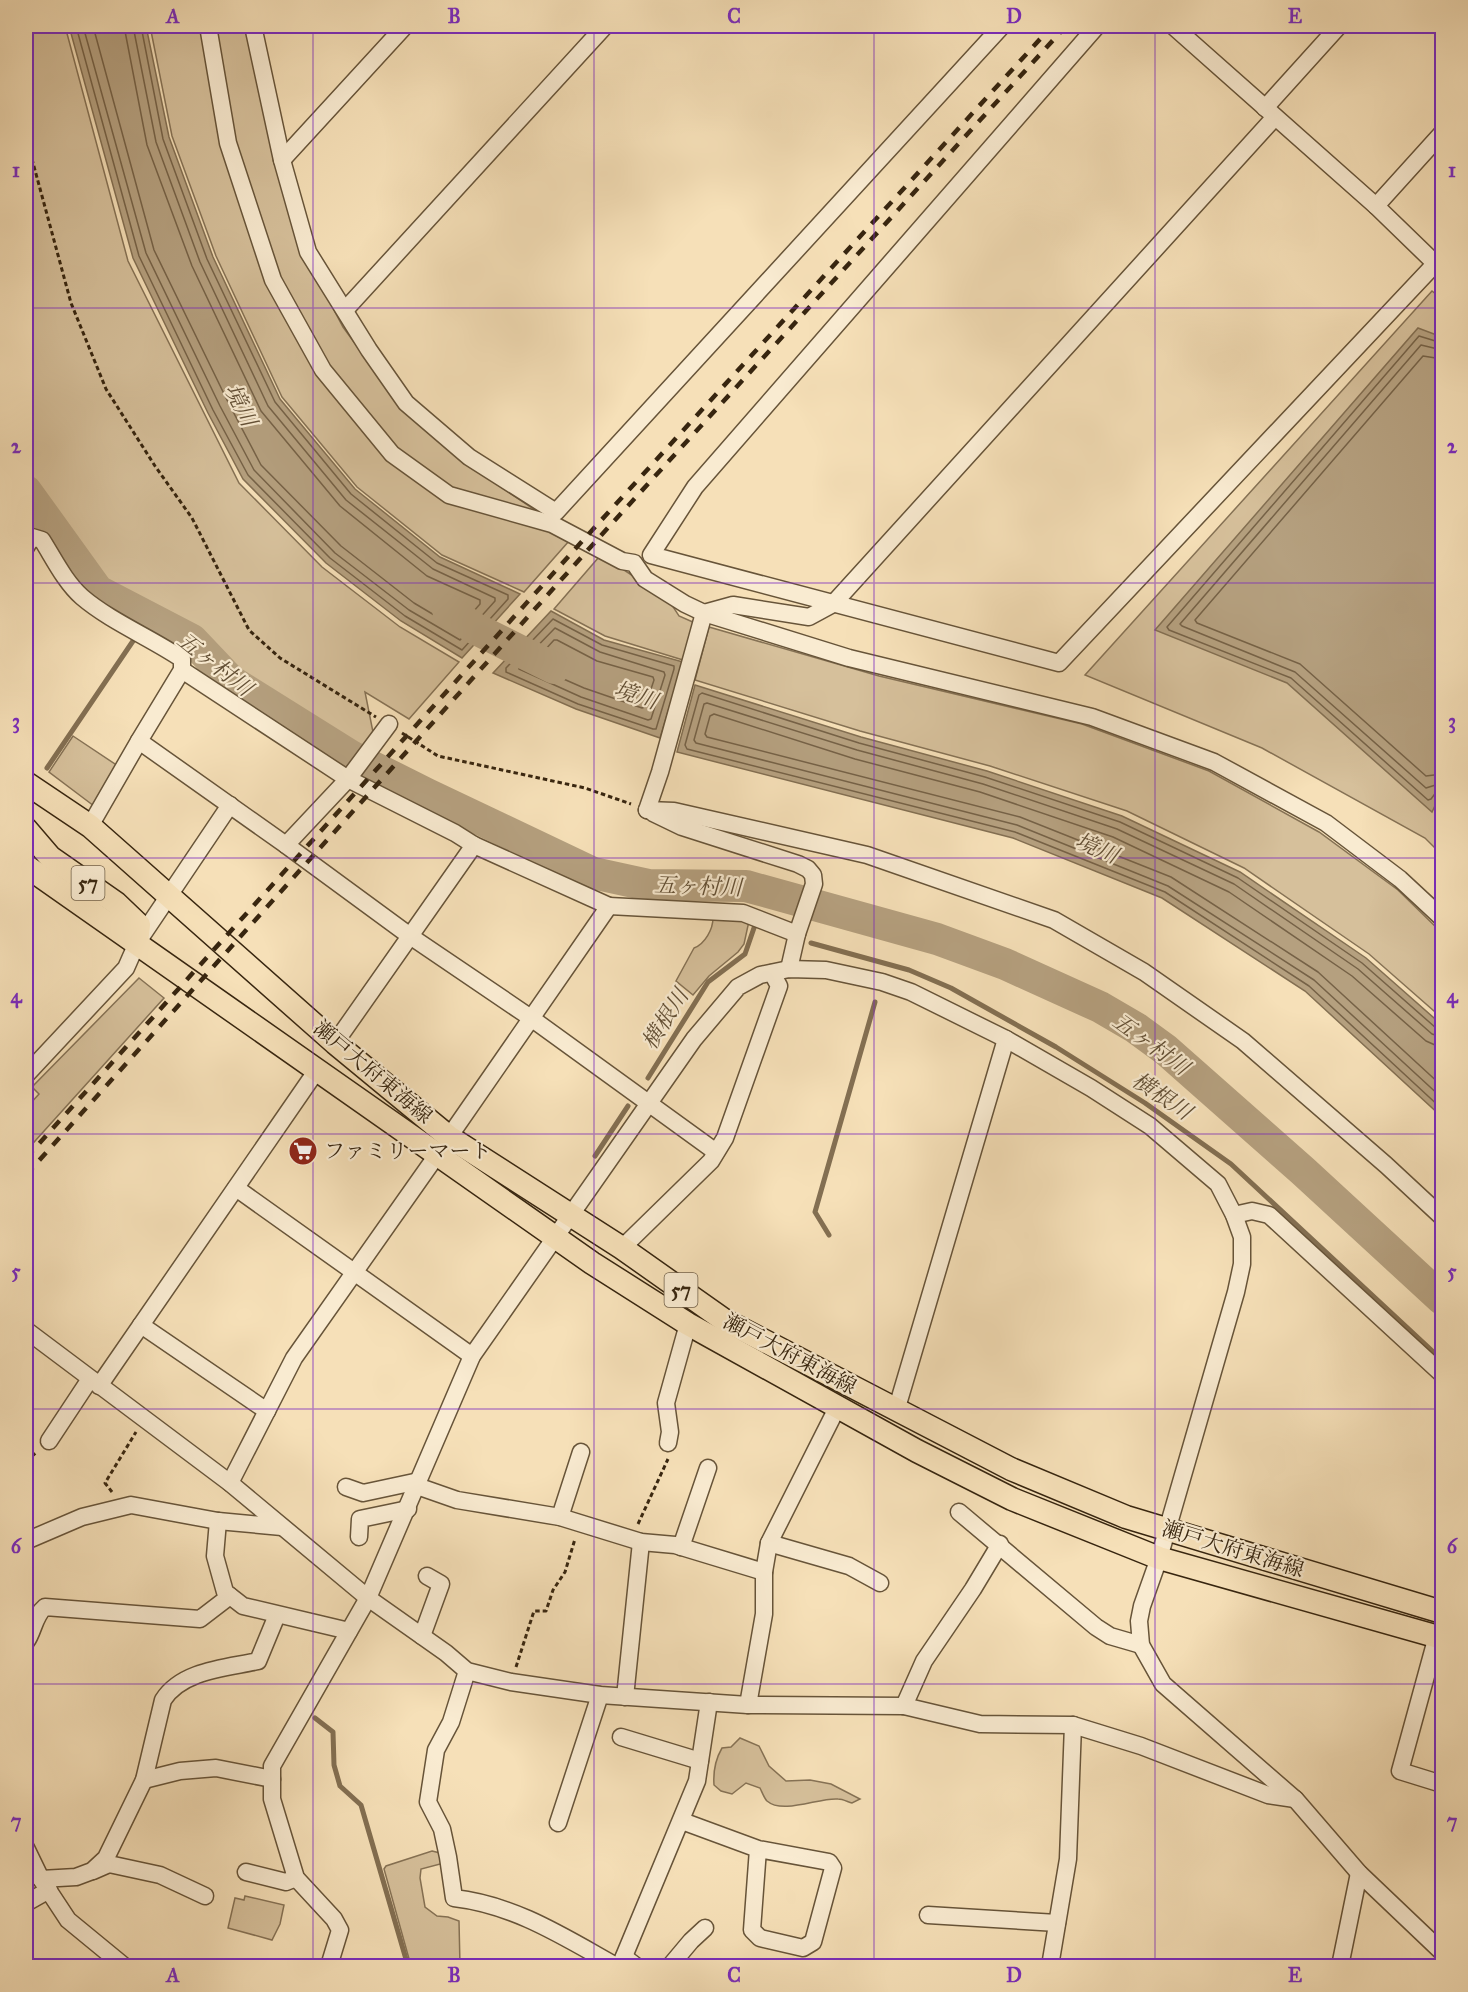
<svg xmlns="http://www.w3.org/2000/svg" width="1468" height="1992" viewBox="0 0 1468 1992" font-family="'IM FELL Great Primer','Noto Serif JP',serif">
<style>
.green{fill:#d6c09b;stroke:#867255;stroke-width:1.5}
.water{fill:#b5a07f;stroke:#836f52;stroke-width:1.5}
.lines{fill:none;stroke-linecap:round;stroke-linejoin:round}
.shore{stroke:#766247;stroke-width:1.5}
.stream{stroke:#836f52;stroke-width:5}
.river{stroke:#b5a07f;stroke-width:32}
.minor-casing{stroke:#675439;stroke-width:19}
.major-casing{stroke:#37250f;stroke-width:25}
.path{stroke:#37250f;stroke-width:3;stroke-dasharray:4.5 3;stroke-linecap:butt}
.minor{stroke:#f9ebd1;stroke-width:16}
.major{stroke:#f6e0b8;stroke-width:22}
.rail{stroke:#37250f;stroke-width:4.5;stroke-dasharray:10 10;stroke-linecap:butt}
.grid{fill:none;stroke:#7b2cbf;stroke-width:1.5;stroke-opacity:0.55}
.labels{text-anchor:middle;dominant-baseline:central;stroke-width:4.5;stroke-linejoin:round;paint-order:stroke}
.shield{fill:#f9ebd1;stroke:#716049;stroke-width:1.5}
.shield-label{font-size:20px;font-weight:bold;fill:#37250f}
.street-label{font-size:21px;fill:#37250f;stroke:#f9ebd1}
.poi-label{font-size:21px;fill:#37250f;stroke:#f9ebd1;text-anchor:start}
.water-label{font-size:22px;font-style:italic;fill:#635036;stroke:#f9ebd1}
.neatline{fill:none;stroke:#7b2cbf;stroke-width:2}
.grid-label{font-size:20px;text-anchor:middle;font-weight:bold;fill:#7b2cbf}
</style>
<rect width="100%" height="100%" fill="#f6e0b8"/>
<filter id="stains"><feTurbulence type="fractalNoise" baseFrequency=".00333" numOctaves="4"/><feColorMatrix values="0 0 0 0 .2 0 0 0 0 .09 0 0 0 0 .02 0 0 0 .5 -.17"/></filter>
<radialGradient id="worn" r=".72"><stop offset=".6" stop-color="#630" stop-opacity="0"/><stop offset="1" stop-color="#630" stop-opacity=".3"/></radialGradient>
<g class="green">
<polygon points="26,26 65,26 128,261 239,483 322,567 400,627 459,662 409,719 365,692 374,737 366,748 235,676 196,633 104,585 26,479"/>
<polygon points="150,26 246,26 304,253 343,327 399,404 465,463 538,512 569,541 524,592 442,555 357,487 282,397 216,256 172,136"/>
<polygon points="1432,291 1442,299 1442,855 1425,838 1262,748 1085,675"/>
<polygon points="599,557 618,566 668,599 679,616 695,623 683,660 605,636 554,609"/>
<polygon points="709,627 879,676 1082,724 1209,771 1319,832 1398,890 1442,933 1442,1018 1369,954 1244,868 1127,811 990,766 860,731 695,680"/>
<polygon points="73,736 118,766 94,806 49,772"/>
<path d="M713,918l36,3 -5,23 -6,8 -29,24 -16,19 -17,-14 18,-33c11,-4 19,-19 19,-30z"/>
<polygon points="139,978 164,998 26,1151 26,1102 29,1105 39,1094 32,1087"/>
<path d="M740,1738l19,8 10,20 17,15 24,-1 21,4 29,15 -8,4c-4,-1 -9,-4 -14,-4 -18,-2 -55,16 -71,2 -3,-3 -5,-9 -7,-13l-14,-5 -14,11 -11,-3 -7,-6c-1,-14 1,-25 8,-37l9,-1z"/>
<polygon points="432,1851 440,1853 444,1863 421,1869 420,1878 425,1907 437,1916 448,1917 459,1921 460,1966 411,1966 384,1869 386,1866"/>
<polygon points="245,1896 284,1905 280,1924 272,1940 228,1928 235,1898 244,1900"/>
</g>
<g class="water">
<polygon points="69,26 146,26 169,137 213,257 280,399 355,489 440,557 520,594 462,658 401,621 326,563 243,479 208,413 133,258"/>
<polygon points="1418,328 1442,337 1442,791 1432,812 1287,683 1155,630"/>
<polygon points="551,611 604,640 683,662 660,738 576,709 493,673"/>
<polygon points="695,685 861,737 987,771 1122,816 1240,872 1366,958 1442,1025 1442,1117 1305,991 1162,898 1013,838 677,752"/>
</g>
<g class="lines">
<g class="shore">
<polyline points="76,26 139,256 213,410 248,475 330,558 405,616 462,650 508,599 508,595 437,563 351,494 275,402 207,259 163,139 141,26"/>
<polyline points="83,26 146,253 220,406 254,470 335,553 409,610 460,640 495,601 495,598 433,569 346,500 268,406 200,262 156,142 133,26"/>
<polyline points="93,26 154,250 228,402 261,465 341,546 414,603 456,628 459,628 480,604 480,600 427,576 340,506 261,411 192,266 147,145 124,26"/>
<polyline points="1442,343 1419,336 1167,627 1169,630 1291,678 1428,800 1431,799 1437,791 1442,790"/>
<polyline points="1442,350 1421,345 1180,624 1182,626 1295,672 1426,788 1442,783"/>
<polyline points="1442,359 1423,356 1195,620 1197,623 1300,664 1426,776 1442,774"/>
<polygon points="553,619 602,645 674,666 674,669 656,729 653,729 578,704 506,672 506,668"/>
<polygon points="555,628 600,652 664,672 665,675 651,719 648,720 581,697 519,669 519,665"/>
<polygon points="557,640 597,661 653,677 654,680 645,707 642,708 584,688 534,666 534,662 554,640"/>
<polyline points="1442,1029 1436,1028 1362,963 1238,878 1120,822 985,777 859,743 702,693 699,695 685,745 687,749 1015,832 1165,892 1309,986 1442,1109"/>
<polyline points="1442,1037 1432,1034 1358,969 1234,884 1117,829 983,784 857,750 707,703 704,704 694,740 696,743 1017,825 1168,886 1314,980 1442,1098"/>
<polyline points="1442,1046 1435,1045 1426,1041 1352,976 1229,892 1113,837 980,792 855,759 714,714 710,716 705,734 707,737 1020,817 1171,877 1318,972 1442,1086"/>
</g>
<g class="stream">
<polyline points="143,626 149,618"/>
<polyline points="47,768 133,641"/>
<polyline points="811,943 909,970 951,988 1056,1047 1145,1103 1231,1164 1442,1360"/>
<polyline points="648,1078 708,982 745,954 755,925"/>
<polyline points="595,1156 628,1106"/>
<polyline points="829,1235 815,1212 875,1002"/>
<polyline points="315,1718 333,1732 334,1765 340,1786 361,1805 408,1966"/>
</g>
<g class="river">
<polyline points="26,491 98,591 192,640 231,681 351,756 427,794 593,873 648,885 746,886 937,939 1005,964 1100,1007 1136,1028 1166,1050 1303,1171 1442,1299"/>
<polyline points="448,610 474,628 554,668"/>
</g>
<g class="minor-casing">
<g id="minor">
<polyline points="208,26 228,143 273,280 323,370 392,454 449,495 552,524 622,561 634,563 645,579 685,604 704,613 849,658 1092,717 1214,762 1326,823 1400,879 1442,918"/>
<polyline points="253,26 282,160 308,252 369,350 406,403 469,457 556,512 1002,26"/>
<polyline points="1097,26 695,487 651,555 1059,663 1435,264"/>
<polyline points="1173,26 1376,206 1442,270"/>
<polyline points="1265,108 1339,26"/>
<polyline points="282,160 405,26"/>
<polyline points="1376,206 1442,133"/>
<polyline points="345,310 605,26"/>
<path d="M26,547l6,-10 10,3c12,19 23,42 40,57 28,24 69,41 100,62v11l-43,71 147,104 62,-66 41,-55"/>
<polyline points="704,613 733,605 809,617 833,604 1275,117"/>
<polyline points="182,670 348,779 455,833 474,845 609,906 449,1137"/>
<polyline points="647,810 674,811 867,855 1054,920 1144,972 1243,1041 1386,1165 1442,1217"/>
<polyline points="647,810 660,772 704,613"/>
<polyline points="653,813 682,827 798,864 808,869 813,875 814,884 797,934 789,969"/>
<polyline points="90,826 139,741"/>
<polyline points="286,845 410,936 531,1018 716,1152"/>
<polyline points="609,906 743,913 797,934"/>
<polyline points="335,1043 474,845"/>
<polyline points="26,1075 126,968 137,943 230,805"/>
<polyline points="236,1188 472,1356"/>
<polyline points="1234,1215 1252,1211 1269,1215 1442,1374"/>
<polyline points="622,1248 711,1161 725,1138 779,986 772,973"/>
<polyline points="141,1325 267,1411"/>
<polyline points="26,1330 230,1483 368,1598 446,1653 467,1671 511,1682 600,1695 748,1705 904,1706 980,1724 1073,1725 1141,1746 1268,1795 1295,1799"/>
<polyline points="99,1386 317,1070"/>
<polyline points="896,1411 1006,1039"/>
<polyline points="49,1441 90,1379"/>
<polyline points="668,1443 670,1432 666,1403 688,1324"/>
<polyline points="230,1483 294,1358 437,1155"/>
<polyline points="417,1486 457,1500 560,1517 641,1542 675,1545 764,1572"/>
<polyline points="346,1487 363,1493 419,1481"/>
<polyline points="959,1512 1096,1627 1110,1636 1141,1645"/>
<polyline points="560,1517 581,1452"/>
<polyline points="218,1521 215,1556 225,1592 243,1606 349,1631"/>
<polyline points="359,1537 360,1519 408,1509"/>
<polyline points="26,1541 82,1517 131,1505 218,1521 282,1527"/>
<polyline points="769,1543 849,1566 880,1583"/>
<polyline points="681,1547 708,1468"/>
<polyline points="422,1636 441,1584 427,1576"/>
<polyline points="1437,1636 1400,1771 1442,1784"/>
<path d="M26,1642c8,-11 8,-26 19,-35l155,12 30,-23"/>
<path d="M467,1671l-16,51 -15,28 -8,52 14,27 6,28 6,41c61,7 110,39 162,68"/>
<polyline points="625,1697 641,1542"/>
<polyline points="748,1705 764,1614 764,1572 769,1543 838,1406"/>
<polyline points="904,1706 924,1661 973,1589 1000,1544"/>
<polyline points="621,1737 700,1761"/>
<polyline points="144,1780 180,1771 216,1768 272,1779"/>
<polyline points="682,1821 758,1849 829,1862 833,1868 813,1942 803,1948 760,1938 752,1930 758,1849"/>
<polyline points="558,1823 600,1695"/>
<polyline points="26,1848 41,1879 68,1920 124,1966"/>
<polyline points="93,1871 109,1864 160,1875 205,1896"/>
<polyline points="246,1872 286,1882 296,1878"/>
<path d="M41,1879l35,-2 16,-6 14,-13 38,-78 19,-80c19,-30 64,-32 95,-39l19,-46"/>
<polyline points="26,1903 49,1890"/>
<polyline points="928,1915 1057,1923"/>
<polyline points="624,1957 636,1966"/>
<polyline points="329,1966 340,1930 334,1919 296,1878 272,1799 272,1766 368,1598 472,1356 694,1039 738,987 760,975 789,969 826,970 882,982 911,992 1006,1039 1091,1088 1150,1126 1218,1184 1234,1215 1242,1237 1242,1264 1236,1292 1159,1558 1142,1606 1139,1621 1141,1645 1163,1684 1296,1800 1359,1873 1442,1952"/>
<polyline points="620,1966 697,1781 709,1702"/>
<polyline points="670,1966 691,1941 705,1928"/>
<polyline points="1050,1966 1068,1859 1073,1725"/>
<polyline points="1340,1966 1359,1873"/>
</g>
</g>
<g class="major-casing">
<g id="major">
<polyline points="26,783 90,826 335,1043 449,1137 622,1248 724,1320 1011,1469 1126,1517 1442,1612"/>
<polyline points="26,829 50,857 116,903 139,925 137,943"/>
<polyline points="26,866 592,1263 688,1324 917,1451 1012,1499 1159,1558 1442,1638"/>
</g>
</g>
<g class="path">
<polyline points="26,137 71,303 106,389 155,466 192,518 249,630 280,658 376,717"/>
<polyline points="402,733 438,756 585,788 631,804"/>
<polyline points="26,1461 37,1452"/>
<polyline points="112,1492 105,1483 136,1432"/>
<polyline points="26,1513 32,1520"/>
<polyline points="638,1524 668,1459"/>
<polyline points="516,1667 534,1611 546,1611 553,1590 565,1572 575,1539"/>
</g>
<use href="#minor" class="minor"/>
<use href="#major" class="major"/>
<g class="rail">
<polyline points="26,1158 595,527 1052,26"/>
<polyline points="26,1175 605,531 1066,26"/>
</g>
</g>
<path class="grid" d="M313,26v1940M594,26v1940M874,26v1940M1155,26v1940M26,308h1416M26,583h1416M26,858h1416M26,1134h1416M26,1409h1416M26,1684h1416"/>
<defs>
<g id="supermarket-disc" transform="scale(1.5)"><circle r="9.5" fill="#8f2418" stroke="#f9ebd1"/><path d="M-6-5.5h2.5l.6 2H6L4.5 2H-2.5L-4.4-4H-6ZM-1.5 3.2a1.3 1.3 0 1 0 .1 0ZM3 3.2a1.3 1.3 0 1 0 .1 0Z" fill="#fff"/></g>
</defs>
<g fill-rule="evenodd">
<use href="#supermarket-disc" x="303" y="1151"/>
</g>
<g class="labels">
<g class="shield">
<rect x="71.5" y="866" width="33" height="34" rx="4.5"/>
<rect x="664.5" y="1273" width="33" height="34" rx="4.5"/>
</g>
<g class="shield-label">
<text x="88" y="883">57</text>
<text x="681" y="1290">57</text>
</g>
<g class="street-label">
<text transform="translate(373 1072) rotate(40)">瀬戸大府東海線</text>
<text transform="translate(790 1354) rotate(28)">瀬戸大府東海線</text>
<text transform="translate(1233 1549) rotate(17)">瀬戸大府東海線</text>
</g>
<g class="poi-label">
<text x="324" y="1151">ファミリーマート</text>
</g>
<g class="water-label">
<text transform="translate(241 405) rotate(64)">境川</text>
<text transform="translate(215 664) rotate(38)">五ヶ村川</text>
<text transform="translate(636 695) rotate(18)">境川</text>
<text transform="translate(1097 848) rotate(23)">境川</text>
<text transform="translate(698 886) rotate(2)">五ヶ村川</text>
<text transform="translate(665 1019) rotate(-58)">横根川</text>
<text transform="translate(1151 1044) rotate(36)">五ヶ村川</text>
<text transform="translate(1162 1096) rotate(34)">横根川</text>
</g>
</g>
<rect width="1468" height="1992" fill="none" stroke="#f6e0b8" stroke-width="66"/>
<rect x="33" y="33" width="1402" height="1926" class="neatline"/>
<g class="grid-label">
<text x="173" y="23">A</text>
<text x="454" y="23">B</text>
<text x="734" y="23">C</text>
<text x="1014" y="23">D</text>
<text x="1295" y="23">E</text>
<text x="16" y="177">1</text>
<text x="1452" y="177">1</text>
<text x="16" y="453">2</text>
<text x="1452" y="453">2</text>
<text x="16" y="728">3</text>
<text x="1452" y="728">3</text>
<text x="16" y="1003">4</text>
<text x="1452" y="1003">4</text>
<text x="16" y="1278">5</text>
<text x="1452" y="1278">5</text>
<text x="16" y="1553">6</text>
<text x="1452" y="1553">6</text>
<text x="16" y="1828">7</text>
<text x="1452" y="1828">7</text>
<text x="173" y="1982">A</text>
<text x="454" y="1982">B</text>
<text x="734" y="1982">C</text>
<text x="1014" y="1982">D</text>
<text x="1295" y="1982">E</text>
</g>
<rect width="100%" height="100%" filter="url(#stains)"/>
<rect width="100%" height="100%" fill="url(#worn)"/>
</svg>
